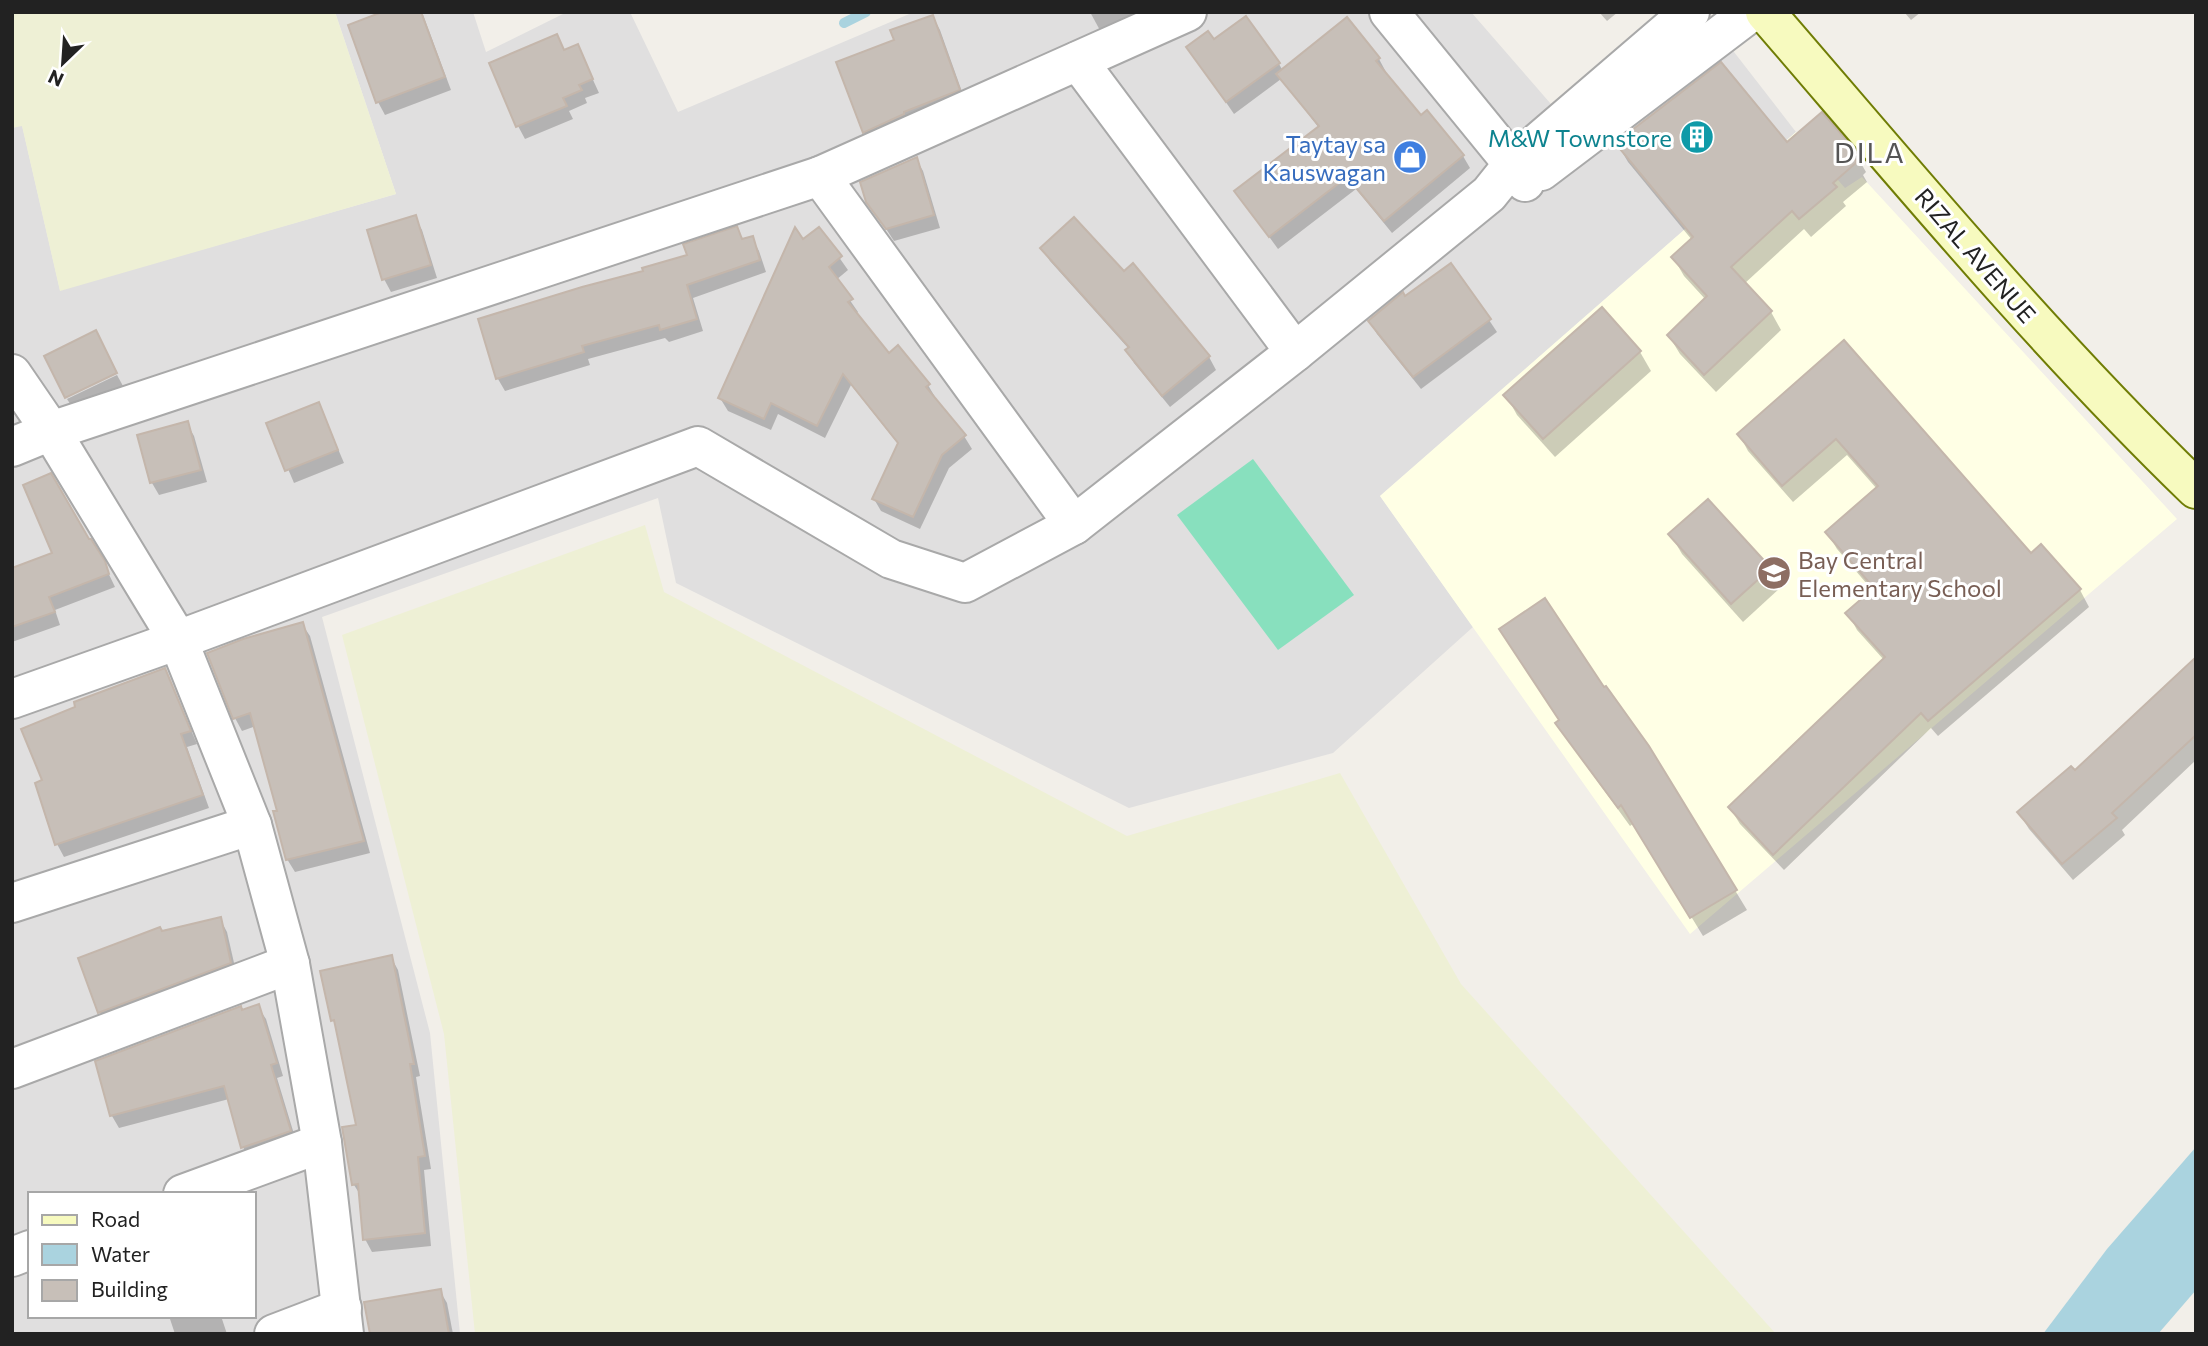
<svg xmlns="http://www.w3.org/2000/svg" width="2208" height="1346" viewBox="0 0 2208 1346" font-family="Commissioner,sans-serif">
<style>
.residential{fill:#e0dfdf;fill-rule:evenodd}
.education{fill:#ffffe5}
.farmland{fill:#eef0d5}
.pitch{fill:#88e0be}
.water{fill:#aad3df}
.shadow{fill:#0003}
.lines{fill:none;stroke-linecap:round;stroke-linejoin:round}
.stream{stroke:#aad3df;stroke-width:10}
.building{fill:#c7bfb8;stroke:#c4b6ab;stroke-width:2}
.minor-casing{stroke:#a9a9a9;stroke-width:42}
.secondary-casing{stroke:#707d05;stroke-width:42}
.minor{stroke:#fff;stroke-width:38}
.secondary{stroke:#f7fabf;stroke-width:38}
.labels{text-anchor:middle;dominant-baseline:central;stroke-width:6;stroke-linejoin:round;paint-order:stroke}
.culture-label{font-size:24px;fill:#0d838f;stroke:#fff;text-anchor:end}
.shop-label{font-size:24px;fill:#366cbe;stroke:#fff;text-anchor:end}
.street-label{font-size:24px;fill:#222;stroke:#fff}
.education-label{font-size:24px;fill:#785e54;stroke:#fff;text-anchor:start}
.quarter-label{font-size:28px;letter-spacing:2px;fill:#555;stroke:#fff}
</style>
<rect width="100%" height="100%" fill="#f2efe9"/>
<path class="residential" d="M335,12h138l13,40 81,-40h63l48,100 236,-100h557l86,99 146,-99 93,120 -416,364 93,131 -140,126 -204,55 -453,-225 -18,-85 -336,119 108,416 30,301h-448v-1206l10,-3 38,165 336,-96zM30,1194h224v122h-224z"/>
<polygon class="education" points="1796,132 1845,188 1862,177 2177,519 1690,934 1380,496"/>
<g class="farmland">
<polygon points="12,12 335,12 396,194 60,291 22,126 12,128"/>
<polygon points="645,525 664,592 1127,836 1340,773 1461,984 1776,1334 475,1334 444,1034 342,635"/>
</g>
<polygon class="pitch" points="1253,459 1354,595 1278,650 1177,515"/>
<polygon class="water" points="2196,1147 2196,1290 2158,1334 2043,1334 2107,1249"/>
<g class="shadow">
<polygon points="388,12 422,12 451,90 385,115 378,102"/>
<polygon points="1090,12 1139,12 1102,34"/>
<polygon points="1599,12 1618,12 1607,21"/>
<polygon points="1904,12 1921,12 1911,20"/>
<polygon points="933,17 940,30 966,103 871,145 864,132 896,41"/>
<polygon points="1347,19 1379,59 1386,72 1384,73 1421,117 1463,156 1470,168 1392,233 1356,189 1278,249 1236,191 1319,128 1281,79 1234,114 1188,47 1214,41 1279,64 1283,71"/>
<polygon points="556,36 565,51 578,47 599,93 585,98 587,103 569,111 573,119 525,139 518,126"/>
<polygon points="1617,143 1787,144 1855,153 1866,172 1863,175 1867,182 1843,202 1846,206 1811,237 1804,229 1744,284 1771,312 1781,330 1716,392 1680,354 1669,336 1706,300 1684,276 1673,257 1692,240 1628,162"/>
<polygon points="916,159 923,171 940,228 894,241 868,201"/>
<polygon points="415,218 422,230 437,278 391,292 384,279"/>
<polygon points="737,229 743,241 752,238 759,251 766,272 693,298 703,331 669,342 665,338 588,359 590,365 505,391 498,379 480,320 645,272 689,256"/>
<polygon points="819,229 848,270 836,280 858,312 855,315 889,355 928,385 935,397 933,399 964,436 972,449 949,468 920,529 881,511 874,499 899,445 851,385 825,438 778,414 771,430 728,411 720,398 802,242"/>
<polygon points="1042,248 1124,273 1209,357 1216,370 1170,407 1134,363 1127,351 1129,349 1050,261"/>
<polygon points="1405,298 1489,320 1497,332 1421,389 1377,334 1370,322"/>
<polygon points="1602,309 1640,352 1651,371 1555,457 1517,415 1506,395"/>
<polygon points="1844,343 2031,556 2041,547 2080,590 2089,607 1938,736 1931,728 1784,870 1740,824 1730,808 1884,660 1857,630 1848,613 1873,591 1837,549 1827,532 1877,489 1847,455 1793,502 1748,451 1739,434"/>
<polygon points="117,375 123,386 74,410 67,399"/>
<polygon points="319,404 344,463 294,483 269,424"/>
<polygon points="187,424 194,436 207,482 159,495 152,483 139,436"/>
<polygon points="1671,535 1769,569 1780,588 1743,622 1682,554"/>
<polygon points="103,562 115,587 55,610 60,625 12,642 12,568"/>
<polygon points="302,624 310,636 370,853 295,872 287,859 279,812 256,726 242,731 235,718"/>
<polygon points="2196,660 2196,760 2122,830 2125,835 2073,880 2029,829 2019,813 2075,773"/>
<polygon points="165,670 197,744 187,747 209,808 64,857 57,844 37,784 44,781"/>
<polygon points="1604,690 1648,747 1747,910 1703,936 1634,823 1630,826 1569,742 1558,723"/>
<polygon points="220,919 227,932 237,976 107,1025 100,1012 161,932"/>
<polygon points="391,957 398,970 420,1076 416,1077 431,1169 424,1170 431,1246 372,1252 365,1239 361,1196 354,1185 344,1128 358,1126 337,1028 333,1020"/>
<polygon points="258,1007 266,1019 283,1076 277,1078 297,1144 250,1160 243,1147 229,1099 119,1128 112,1116 97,1062"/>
<polygon points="440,1291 447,1303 453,1334 370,1334"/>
<polygon points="169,1316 221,1316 227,1334 175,1334"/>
</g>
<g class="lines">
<polyline class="stream" points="844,23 866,12"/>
</g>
<g class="building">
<polygon points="382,12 421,12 445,77 376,103 348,25"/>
<polygon points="933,15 960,90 904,112 904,114 863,133 836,62 894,40 890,30"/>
<polygon points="1246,16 1280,63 1226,102 1186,47 1208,31 1214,39"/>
<polygon points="1347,17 1380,58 1376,61 1421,115 1427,110 1464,155 1384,221 1347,177 1269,237 1234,191 1319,126 1276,74"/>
<polygon points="557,34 564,50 578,44 593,79 579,85 582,90 563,98 567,106 516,127 489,63"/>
<polygon points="1721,62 1787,142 1822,112 1857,152 1852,156 1857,162 1833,183 1837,187 1799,219 1792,211 1731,267 1772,311 1704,375 1667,335 1707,296 1671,257 1693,237 1615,143"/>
<polygon points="917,157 934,215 886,229 866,202 860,182"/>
<polygon points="416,215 431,265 382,280 367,230"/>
<polygon points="1074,217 1124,271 1133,263 1210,356 1162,396 1125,350 1129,347 1040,248"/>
<polygon points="737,226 742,239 753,236 760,260 687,285 697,319 660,330 659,325 582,346 584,352 496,379 478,319 582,287 643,271 642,268 687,255 683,244"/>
<polygon points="795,227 803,239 819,227 842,256 829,267 853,299 848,302 889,353 898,345 930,384 926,387 966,435 942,455 913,517 872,499 898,443 843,374 817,426 771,403 764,419 718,398"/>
<polygon points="1451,263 1491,319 1413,377 1368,321 1403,292 1405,296"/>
<polygon points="1602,307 1641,351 1543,439 1503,395"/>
<polygon points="96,330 117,373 65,398 44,356"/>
<polygon points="1844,340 2031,553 2041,544 2081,589 1928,721 1921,713 1773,855 1728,807 1885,657 1845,613 1874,588 1825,532 1878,486 1836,439 1782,486 1737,434"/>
<polygon points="319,402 338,450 285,471 266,423"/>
<polygon points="188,421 201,470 150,483 137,435"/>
<polygon points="51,473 89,539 91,539 105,561 109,574 49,597 55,612 12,627 12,568 52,553 23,485"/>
<polygon points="1708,499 1771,568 1731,604 1668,534"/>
<polygon points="1545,598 1604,687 1606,686 1649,746 1737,890 1690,918 1621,805 1618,808 1555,723 1559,720 1499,629"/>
<polygon points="303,622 364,841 286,860 273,811 277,811 250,713 233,719 207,653 243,639"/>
<polygon points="2196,657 2196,735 2112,813 2117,818 2062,864 2017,812 2071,766 2075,770"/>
<polygon points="165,668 191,731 181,734 203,795 55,845 35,783 42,780 21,729 75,707 74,702"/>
<polygon points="221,917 231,963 98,1013 78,958 160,927 162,931"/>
<polygon points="392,955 414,1064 410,1064 425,1156 418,1157 425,1233 363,1240 358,1184 352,1185 342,1127 356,1125 334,1020 331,1021 320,971"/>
<polygon points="259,1004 277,1063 271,1065 291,1131 241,1148 224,1086 110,1116 95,1061 241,1006 242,1010"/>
<polygon points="441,1289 449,1334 370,1334 364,1302"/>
</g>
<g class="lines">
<g class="minor-casing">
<g id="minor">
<polyline points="1389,12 1513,164 1525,182"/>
<polyline points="1078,61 1295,352"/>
<polyline points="1541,171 1751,12"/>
<polyline points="820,176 1074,525"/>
<polyline points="12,374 51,431 178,640 252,825 290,964 322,1143 344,1334"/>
<polyline points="12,447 51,431 820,176 1187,12"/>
<polyline points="12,699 178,640 698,446 891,559 965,583 1074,525 1295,352 1489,194 1513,164 1690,12"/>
<polyline points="12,903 252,825"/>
<polyline points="12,1069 290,964"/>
<polyline points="183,1194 322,1143"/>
<polyline points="12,1257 30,1250"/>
<polyline points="274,1334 342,1308"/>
</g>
</g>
<g class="secondary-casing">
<path id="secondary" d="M1765,12c140,162 277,328 431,477"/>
</g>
<use href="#minor" class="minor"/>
<use href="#secondary" class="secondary"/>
</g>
<defs>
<g id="building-disc" transform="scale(1.75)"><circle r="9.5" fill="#0f9aa8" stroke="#fff"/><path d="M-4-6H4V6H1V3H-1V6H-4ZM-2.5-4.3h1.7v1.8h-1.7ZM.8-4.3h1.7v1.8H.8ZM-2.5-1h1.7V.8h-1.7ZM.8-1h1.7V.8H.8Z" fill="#fff"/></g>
<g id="shop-disc" transform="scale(1.75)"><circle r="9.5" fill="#3f7fe0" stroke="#fff"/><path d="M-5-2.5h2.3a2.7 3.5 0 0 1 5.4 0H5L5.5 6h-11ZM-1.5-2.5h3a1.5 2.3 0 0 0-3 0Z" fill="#fff"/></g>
<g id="school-disc" transform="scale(1.75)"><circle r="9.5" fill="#8d6e63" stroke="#fff"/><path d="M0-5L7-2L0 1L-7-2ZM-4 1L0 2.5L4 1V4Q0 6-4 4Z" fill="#fff"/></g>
</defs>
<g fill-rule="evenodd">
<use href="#building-disc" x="1697" y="137"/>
<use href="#shop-disc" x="1410" y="157"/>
<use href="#school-disc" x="1774" y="573"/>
</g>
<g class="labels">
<g class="culture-label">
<text x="1672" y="137">M&amp;W Townstore</text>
</g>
<g class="shop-label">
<text x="1386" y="143">Taytay sa<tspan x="1386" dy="28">Kauswagan</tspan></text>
</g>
<g class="street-label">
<text transform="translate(1976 255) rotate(49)">RIZAL AVENUE</text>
</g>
<g class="education-label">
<text x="1798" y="559">Bay Central<tspan x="1798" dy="28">Elementary School</tspan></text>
</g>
<g class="quarter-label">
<text x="1870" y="152">DILA</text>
</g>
</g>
<rect width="2208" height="1346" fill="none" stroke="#222222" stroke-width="28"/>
<rect x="28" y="1192" width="228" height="126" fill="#ffffff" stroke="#a7a7a7" stroke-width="2"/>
<rect x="42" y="1215" width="35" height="10" fill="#f7fabf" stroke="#a7a7a7" stroke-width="2"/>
<text x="91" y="1227" font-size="21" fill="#222222">Road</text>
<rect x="42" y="1244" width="35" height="21" fill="#aad3df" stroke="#a7a7a7" stroke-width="2"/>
<text x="91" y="1262" font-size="21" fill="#222222">Water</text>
<rect x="42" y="1280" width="35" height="21" fill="#c7bfb8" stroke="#a7a7a7" stroke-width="2"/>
<text x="91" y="1297" font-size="21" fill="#222222">Building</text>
<g transform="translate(63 63) rotate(205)" stroke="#ffffff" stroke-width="5" paint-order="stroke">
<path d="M0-5L12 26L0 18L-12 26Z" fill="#222222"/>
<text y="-10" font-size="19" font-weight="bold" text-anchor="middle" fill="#222222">N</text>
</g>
</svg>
